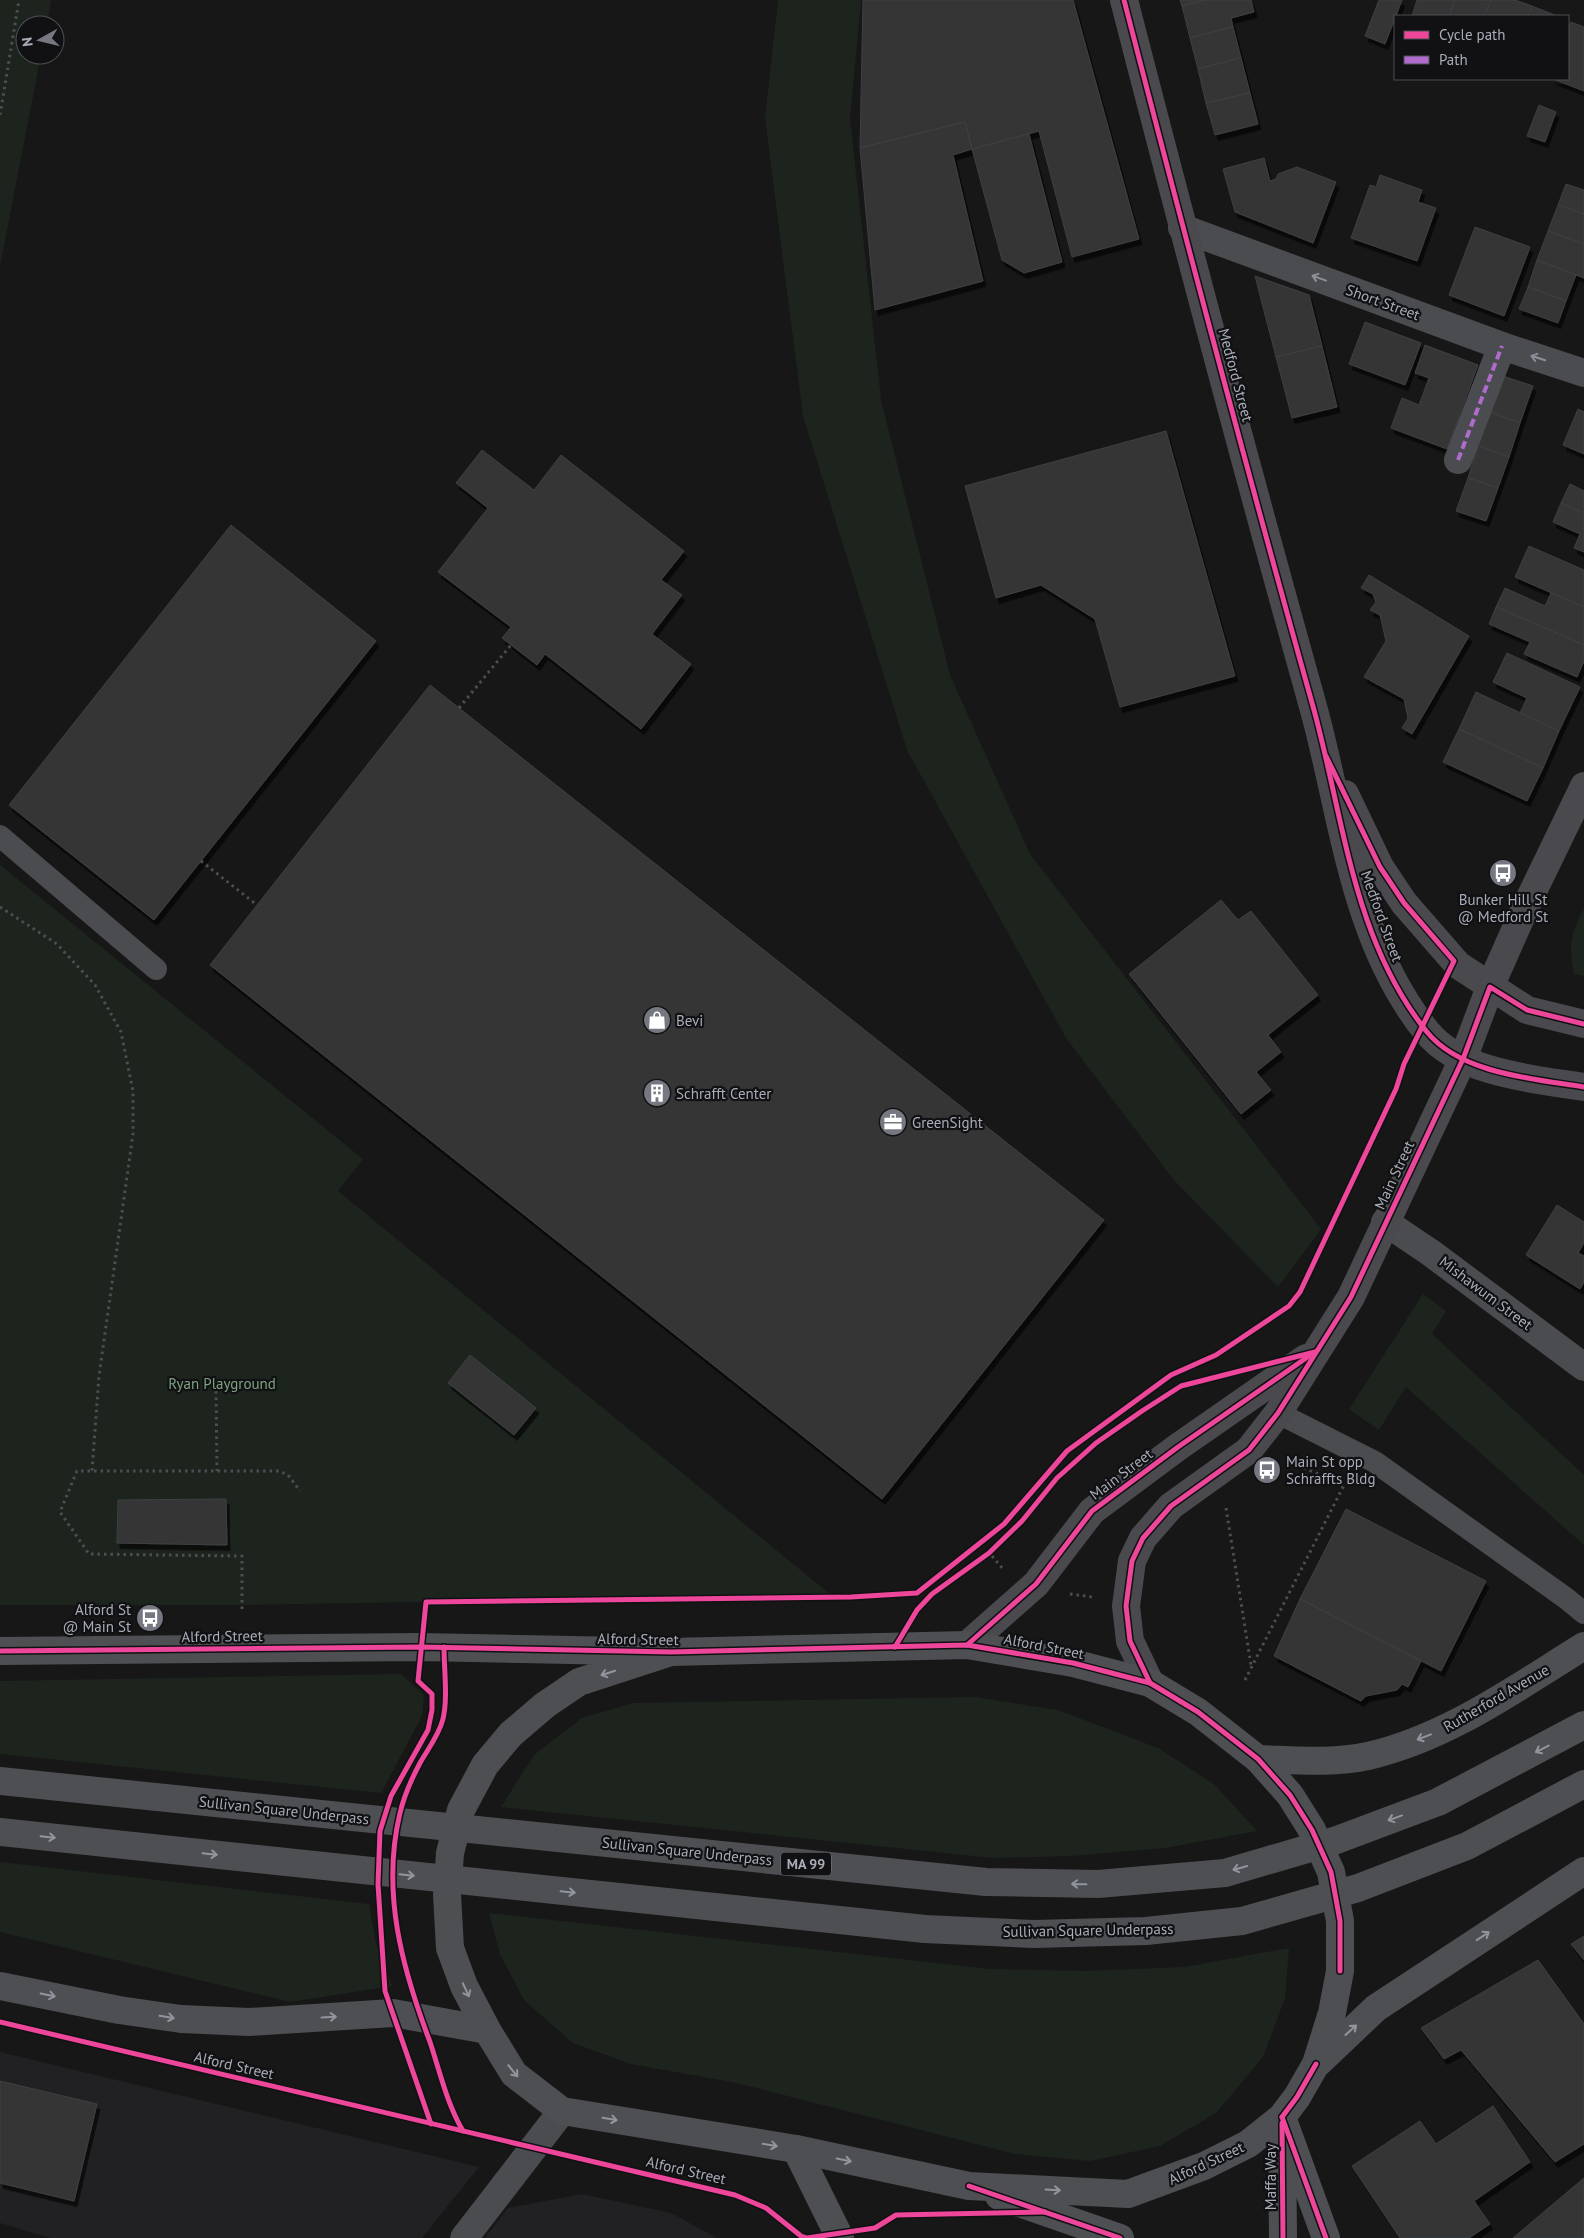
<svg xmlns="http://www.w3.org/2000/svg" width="1584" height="2238" viewBox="0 0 1584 2238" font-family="'PT Sans',sans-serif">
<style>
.built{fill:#212123}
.green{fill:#1d241e}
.building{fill:#353536;stroke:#3f4043;filter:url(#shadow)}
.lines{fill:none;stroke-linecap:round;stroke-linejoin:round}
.path{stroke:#4d4e52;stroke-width:3;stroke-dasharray:2.5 4;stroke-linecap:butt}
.service{stroke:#4b4c50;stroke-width:22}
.pedestrian{stroke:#4b4c50;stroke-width:28}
.minor{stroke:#4b4c50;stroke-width:28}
.secondary{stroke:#4a4a4e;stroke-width:28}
.primary{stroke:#4d4f52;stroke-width:28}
.quiet{stroke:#b06ccc;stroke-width:4;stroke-dasharray:8 4;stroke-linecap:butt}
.cycleway-casing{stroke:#111113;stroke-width:8}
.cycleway{stroke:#ed469a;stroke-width:5}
.oneway{stroke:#8c9099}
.oneway2{stroke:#91969e}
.labels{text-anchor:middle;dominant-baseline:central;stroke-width:4.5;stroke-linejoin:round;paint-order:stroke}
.shield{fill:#111113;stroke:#7b7e86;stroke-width:1}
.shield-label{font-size:14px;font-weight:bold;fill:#a8adb8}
.street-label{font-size:15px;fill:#a8adb8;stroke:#111113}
.poi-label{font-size:15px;fill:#a8adb8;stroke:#111113;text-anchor:start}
.park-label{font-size:15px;fill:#7fa381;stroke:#111113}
</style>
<defs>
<filter id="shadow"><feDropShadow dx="3" dy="5.5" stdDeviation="0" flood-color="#0009"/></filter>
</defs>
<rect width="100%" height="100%" fill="#171717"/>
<g class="built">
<polygon points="0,2052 479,2167 422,2238 50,2238 0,2223"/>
<polygon points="582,2194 671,2213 717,2238 485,2238 508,2208"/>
</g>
<g class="green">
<polygon points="0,0 51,0 47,25 25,25 25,55 41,55 0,266"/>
<polygon points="778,0 861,0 850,119 881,400 950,675 1030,854 1321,1229 1278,1287 1173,1179 1066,1038 907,750 803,416 765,118"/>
<polygon points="0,865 363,1159 338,1191 831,1595 243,1605 0,1605"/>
<path d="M1584,908v68l-10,-2c-6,-31 -3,-39 10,-66z"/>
<polygon points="1423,1294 1446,1311 1432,1334 1584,1475 1584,1545 1406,1387 1379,1430 1349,1409"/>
<polygon points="401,1674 424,1695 422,1716 381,1793 0,1754 0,1681"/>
<polygon points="975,1697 1058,1710 1158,1748 1214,1784 1257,1831 1165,1848 1071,1856 993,1858 501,1807 534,1755 582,1718 633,1703"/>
<polygon points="0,1862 369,1904 376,1944 392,1986 290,2002 0,1932"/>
<polygon points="489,1913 990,1969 1083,1971 1185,1967 1289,1948 1285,1998 1263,2057 1216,2113 1160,2146 1090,2161 1015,2154 737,2083 631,2064 573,2043 524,2000 500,1954"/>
</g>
<g class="building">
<polygon points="863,0 1073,0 1139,239 1072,257 1039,131 972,149 965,122 860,148"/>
<polygon points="1180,0 1205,0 1182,6"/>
<polygon points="1205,0 1251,0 1254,12 1231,18 1233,27 1190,38 1182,6"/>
<polygon points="1379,0 1402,0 1385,44 1365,36"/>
<polygon points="1417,0 1455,0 1449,16 1412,16"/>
<polygon points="1455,0 1491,0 1484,16 1449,16"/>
<polygon points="1491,0 1515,0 1532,6 1528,16 1484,16"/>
<polygon points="1532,6 1557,16 1528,16"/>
<polygon points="1571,22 1584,27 1584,91 1553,79 1568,79 1568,30"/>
<polygon points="1233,27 1241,58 1198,69 1190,38"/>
<polygon points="1241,58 1250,93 1206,103 1198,69"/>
<polygon points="1250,93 1258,124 1215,135 1206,103"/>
<polygon points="1539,105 1556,112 1545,142 1527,136"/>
<polygon points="965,122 972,149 953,155 983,281 875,310 860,148"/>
<polygon points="1029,134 1062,262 1024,273 1002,260 972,149"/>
<polygon points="1264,158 1270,181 1276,179 1278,174 1297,167 1336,182 1313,243 1235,212 1223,169"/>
<polygon points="1380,175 1422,190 1418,202 1436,208 1417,261 1351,238 1370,185 1376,187"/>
<polygon points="1566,184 1584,190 1584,214 1558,205"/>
<polygon points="1558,205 1584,214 1584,244 1548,231"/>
<polygon points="1475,227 1530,247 1504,316 1449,295"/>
<polygon points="1548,231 1584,244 1584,278 1537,260"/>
<polygon points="1537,260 1576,275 1566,301 1528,287"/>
<polygon points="1255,276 1309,295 1322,346 1276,357"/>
<polygon points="1528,287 1566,301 1558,323 1519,309"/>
<polygon points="1365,322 1421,343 1405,385 1349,364"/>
<polygon points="1425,345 1478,365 1447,449 1391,428 1402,398 1419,405 1429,378 1415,373"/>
<polygon points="1322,346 1337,407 1292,418 1276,357"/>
<polygon points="1503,376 1533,386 1520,423 1490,412"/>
<polygon points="1578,409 1584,412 1584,454 1563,445"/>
<polygon points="1490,412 1520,423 1509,457 1478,446"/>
<polygon points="1166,431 1235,676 1120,707 1095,619 1041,585 996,598 965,486"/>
<polygon points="1478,446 1509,457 1498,488 1468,478"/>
<polygon points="482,450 534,490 561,455 684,551 661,580 682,595 652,634 691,664 641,729 545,654 537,665 502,638 511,627 438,572 488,508 456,483"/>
<polygon points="1468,478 1498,488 1486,521 1456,511"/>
<polygon points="1570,484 1584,491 1584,513 1561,503"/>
<polygon points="1561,503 1584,513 1584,552 1574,548 1580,534 1553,522"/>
<polygon points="231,525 376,641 154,920 9,805"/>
<polygon points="1529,546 1584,570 1584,607 1515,577"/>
<polygon points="1369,575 1469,636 1412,734 1402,728 1408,718 1404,699 1364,677 1386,641 1380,615 1370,610 1376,602 1373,594 1361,588"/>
<polygon points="1505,588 1545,606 1551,593 1584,607 1584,645 1496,607"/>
<polygon points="1496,607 1584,645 1584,661 1577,677 1524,654 1530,642 1489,624"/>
<polygon points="1507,653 1580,687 1559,731 1520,713 1527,698 1493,682"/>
<polygon points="430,685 1104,1220 882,1499 210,965"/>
<polygon points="1476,692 1559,731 1543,768 1459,729"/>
<polygon points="1459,729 1543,768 1527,801 1443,762"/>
<polygon points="1221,900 1238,920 1251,911 1318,995 1268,1035 1281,1052 1256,1072 1271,1090 1241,1114 1129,974"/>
<polygon points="1557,1205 1584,1222 1584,1243 1578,1253 1584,1256 1584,1282 1580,1289 1526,1255"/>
<polygon points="470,1355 536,1408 514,1435 448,1383"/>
<polygon points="226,1499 227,1545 117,1543 118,1500"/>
<polygon points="1346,1509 1486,1581 1441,1671 1300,1599"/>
<polygon points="1300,1599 1421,1661 1408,1687 1402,1684 1397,1690 1366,1696 1361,1701 1274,1656"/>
<polygon points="1584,1936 1584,1960 1571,1944"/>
<polygon points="1538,1960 1584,2024 1584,2144 1555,2162 1461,2050 1444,2059 1421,2028"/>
<polygon points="0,2081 97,2104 74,2201 0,2183"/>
<polygon points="1493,2106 1530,2162 1474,2201 1490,2224 1469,2238 1400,2238 1352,2166 1420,2121 1436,2144"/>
<polygon points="1584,2178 1584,2238 1513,2238"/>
</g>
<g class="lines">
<g class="path">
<polyline points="0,115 19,0"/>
<polyline points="459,708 511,645"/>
<polyline points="201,861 257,905"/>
<polyline points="0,907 57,944 95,985 121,1032 133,1091 133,1134 99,1376 92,1471"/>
<polyline points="216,1391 217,1471"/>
<polyline points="1226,1508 1251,1665"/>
<polyline points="992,1556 1003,1569"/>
<polyline points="1070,1594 1092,1597"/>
<polyline points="242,1609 242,1556 89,1554 60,1512 77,1471 279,1471 288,1475 300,1491"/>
<polyline points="1245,1680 1344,1485 1295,1464"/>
</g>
<g class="service">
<polyline points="0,836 156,969"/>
<polyline points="1278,1413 1375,1462 1567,1599 1584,1613"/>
</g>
<polyline class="pedestrian" points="1458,460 1502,346"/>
<g class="minor">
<polyline points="1182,228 1502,346 1584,373"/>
<polyline points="1385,1222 1431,1253 1584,1367"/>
<polyline points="464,2238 562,2111"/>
</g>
<g class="secondary">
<path d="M1124,0c61,237 124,474 190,710 30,110 39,230 113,322 34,42 108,47 157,55"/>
<polyline points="1345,794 1380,867 1404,903 1458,965 1527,1010 1584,1024"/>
<polyline points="967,1645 1036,1584 1092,1511 1178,1447 1306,1358"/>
<polyline points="1150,1683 1130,1641 1126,1606 1132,1561 1143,1538 1171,1506 1249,1450 1278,1413 1351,1297 1463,1059 1490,987 1525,908 1584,786"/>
</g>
<g class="primary">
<polyline points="0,1651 420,1647 671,1652 967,1645 1073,1663 1150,1683 1198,1712 1258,1759 1290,1795 1312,1830 1331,1872 1340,1921 1340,1971 1332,2013 1316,2064 1297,2097 1282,2117 1248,2144 1204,2166 1128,2194 969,2186 796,2149 562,2111 514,2074 487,2030 464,1986 450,1948 447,1895 450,1853 461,1810 485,1765 511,1734 545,1705 579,1682 671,1652"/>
<path d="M1258,1759c35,1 74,5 110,-3 79,-18 148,-68 216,-110"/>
<polyline points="0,1781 986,1882 1098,1884 1225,1873 1334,1841 1438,1802 1584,1725"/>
<polyline points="0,1832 925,1929 1034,1934 1146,1931 1242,1921 1358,1888 1467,1846 1584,1784"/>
<polyline points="0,1986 119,2010 181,2019 249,2022 393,2013 487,2030"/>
<polyline points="1319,2062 1376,2008 1584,1871"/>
<polyline points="1282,2117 1326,2238"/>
<polyline points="1282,2133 1283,2238"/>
<polyline points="796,2149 840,2238"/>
<polyline points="999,2196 1120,2238"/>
</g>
<polyline class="quiet" points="1458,460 1502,346"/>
<g class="cycleway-casing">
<g id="cycleway">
<path d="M1124,0c61,237 124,474 190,710 30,110 39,230 113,322 34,42 108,47 157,55"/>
<polyline points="967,1645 1036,1584 1092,1511 1178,1447 1309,1356"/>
<path d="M444,1647c0,24 4,50 -1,72 -4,16 -15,30 -23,44 -8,15 -16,33 -20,50 -19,79 2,155 30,229 10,30 17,62 33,89"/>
<polyline points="895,1647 917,1610 932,1594 989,1553 1022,1521 1057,1478 1096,1443 1142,1411 1181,1386 1315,1352"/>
<polyline points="0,1651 420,1647 671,1652 967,1645 1073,1663 1150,1683 1198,1712 1258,1759 1290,1795 1312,1830 1331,1872 1340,1921 1340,1971"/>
<polyline points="1150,1683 1130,1641 1126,1606 1132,1561 1143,1538 1171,1506 1249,1450 1278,1413 1351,1297 1463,1059 1490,987 1527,1010 1584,1024"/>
<polyline points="0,2022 735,2195 766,2208 801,2236 807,2238 875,2228 896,2215 1045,2212"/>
<polyline points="1282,2117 1326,2238"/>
<polyline points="1282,2117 1297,2097 1316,2064"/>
<polyline points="1282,2123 1283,2238"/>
<polyline points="431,2124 385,1991 378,1884 380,1831 391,1796 428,1730 432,1710 432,1694 418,1681 426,1602 851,1597 917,1593 1004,1524 1067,1451 1171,1375 1216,1355 1289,1306 1300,1292 1396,1089 1404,1064 1454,961 1404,903 1380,867 1326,756"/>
<polyline points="969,2186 1120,2238"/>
</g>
</g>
<use href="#cycleway" class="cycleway"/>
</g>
<defs><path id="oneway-shaft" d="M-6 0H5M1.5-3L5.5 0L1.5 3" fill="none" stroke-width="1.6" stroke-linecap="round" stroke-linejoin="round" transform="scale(1.25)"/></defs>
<g class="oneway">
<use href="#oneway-shaft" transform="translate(1319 278) rotate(-160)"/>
<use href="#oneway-shaft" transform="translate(1538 358) rotate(-162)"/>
</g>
<g class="oneway2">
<use href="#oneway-shaft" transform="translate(608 1673) rotate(162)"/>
<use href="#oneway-shaft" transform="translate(1424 1737) rotate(159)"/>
<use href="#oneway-shaft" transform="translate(1542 1749) rotate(153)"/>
<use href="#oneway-shaft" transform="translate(1395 1818) rotate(160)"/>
<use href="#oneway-shaft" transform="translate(48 1837) rotate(6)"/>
<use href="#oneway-shaft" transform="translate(210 1854) rotate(6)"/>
<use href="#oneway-shaft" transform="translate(1240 1868) rotate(164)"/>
<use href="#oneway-shaft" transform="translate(407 1875) rotate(6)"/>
<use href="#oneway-shaft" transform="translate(1079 1884) rotate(-179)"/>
<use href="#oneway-shaft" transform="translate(568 1892) rotate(6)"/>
<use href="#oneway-shaft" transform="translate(1483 1936) rotate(-33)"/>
<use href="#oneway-shaft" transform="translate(466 1990) rotate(65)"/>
<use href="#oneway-shaft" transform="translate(48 1995) rotate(11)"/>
<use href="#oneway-shaft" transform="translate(167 2017) rotate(9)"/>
<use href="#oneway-shaft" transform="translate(329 2017) rotate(-3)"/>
<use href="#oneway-shaft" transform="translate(1351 2030) rotate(-42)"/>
<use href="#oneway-shaft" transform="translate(513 2071) rotate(51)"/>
<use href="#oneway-shaft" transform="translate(610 2119) rotate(9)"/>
<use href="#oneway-shaft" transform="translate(770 2145) rotate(9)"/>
<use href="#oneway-shaft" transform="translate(844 2160) rotate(12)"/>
<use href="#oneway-shaft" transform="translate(1053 2190) rotate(3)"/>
</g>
<defs>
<g id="bus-disc" transform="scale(1.4375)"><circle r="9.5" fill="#757880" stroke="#111113"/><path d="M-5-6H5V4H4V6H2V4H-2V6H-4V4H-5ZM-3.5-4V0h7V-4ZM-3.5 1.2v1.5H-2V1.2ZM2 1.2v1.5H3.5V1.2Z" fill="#fff"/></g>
<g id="shop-disc" transform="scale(1.4375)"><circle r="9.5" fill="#757880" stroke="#111113"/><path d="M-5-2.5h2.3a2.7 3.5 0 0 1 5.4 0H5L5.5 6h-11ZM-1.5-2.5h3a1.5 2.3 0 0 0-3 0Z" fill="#fff"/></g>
<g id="building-disc" transform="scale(1.4375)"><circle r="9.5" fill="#757880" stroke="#111113"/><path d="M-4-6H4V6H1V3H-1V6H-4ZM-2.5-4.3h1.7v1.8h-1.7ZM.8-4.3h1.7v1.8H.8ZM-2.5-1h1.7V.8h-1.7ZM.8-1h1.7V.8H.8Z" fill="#fff"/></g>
<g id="office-disc" transform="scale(1.4375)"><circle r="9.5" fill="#757880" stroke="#111113"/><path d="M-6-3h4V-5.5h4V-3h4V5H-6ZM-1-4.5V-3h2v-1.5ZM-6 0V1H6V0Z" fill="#fff"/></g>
</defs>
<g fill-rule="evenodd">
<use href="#bus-disc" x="1503" y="873"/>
<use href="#shop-disc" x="657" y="1020"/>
<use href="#building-disc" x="657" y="1093"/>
<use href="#office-disc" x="893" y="1122"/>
<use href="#bus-disc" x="1267" y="1470"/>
<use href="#bus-disc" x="150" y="1618"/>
</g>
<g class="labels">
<rect class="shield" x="781" y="1852.5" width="50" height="23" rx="4"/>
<g class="shield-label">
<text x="806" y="1864">MA 99</text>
</g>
<g class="street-label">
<text transform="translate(1383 302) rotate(20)">Short Street</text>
<text transform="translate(1236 375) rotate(75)">Medford Street</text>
<text transform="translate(1382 916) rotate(70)">Medford Street</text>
<text transform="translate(1394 1175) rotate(-65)">Main Street</text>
<text transform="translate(1486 1293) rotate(37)">Mishawum Street</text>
<text transform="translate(1121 1474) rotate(-37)">Main Street</text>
<text transform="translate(222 1636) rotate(-1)">Alford Street</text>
<text transform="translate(638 1639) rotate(1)">Alford Street</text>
<text transform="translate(1044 1646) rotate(11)">Alford Street</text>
<text transform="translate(1496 1698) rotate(-30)">Rutherford Avenue</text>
<text transform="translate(284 1810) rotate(6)">Sullivan Square Underpass</text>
<text transform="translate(687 1851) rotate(6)">Sullivan Square Underpass</text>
<text transform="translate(1088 1930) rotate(-1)">Sullivan Square Underpass</text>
<text transform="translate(234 2065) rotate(13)">Alford Street</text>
<text transform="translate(1206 2163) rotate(-25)">Alford Street</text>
<text transform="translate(686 2170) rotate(13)">Alford Street</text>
<text transform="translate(1270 2177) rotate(-90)">Maffa Way</text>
</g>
<g class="poi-label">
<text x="1503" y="899" text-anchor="middle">Bunker Hill St<tspan x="1503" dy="17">@ Medford St</tspan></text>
<text x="676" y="1020">Bevi</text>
<text x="676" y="1093">Schrafft Center</text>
<text x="912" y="1122">GreenSight</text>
<text x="1286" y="1461">Main St opp<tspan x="1286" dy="17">Schraffts Bldg</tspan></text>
<text x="131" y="1609" text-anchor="end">Alford St<tspan x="131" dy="17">@ Main St</tspan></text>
</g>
<g class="park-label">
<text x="222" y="1383">Ryan Playground</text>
</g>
</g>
<rect x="1394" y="15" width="175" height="65" fill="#111113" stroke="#4d4f55"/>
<rect x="1404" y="31" width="25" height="8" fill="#ed469a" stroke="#4d4f55"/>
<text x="1439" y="40" font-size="15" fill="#a8adb8">Cycle path</text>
<rect x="1404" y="56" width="25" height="8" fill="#b06ccc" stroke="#4d4f55"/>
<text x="1439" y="65" font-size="15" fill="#a8adb8">Path</text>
<g transform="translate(40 40) rotate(262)"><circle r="24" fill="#111113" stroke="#4d4f55"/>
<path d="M0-4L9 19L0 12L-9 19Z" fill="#757880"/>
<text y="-8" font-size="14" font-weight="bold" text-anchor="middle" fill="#a8adb8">N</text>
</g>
</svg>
